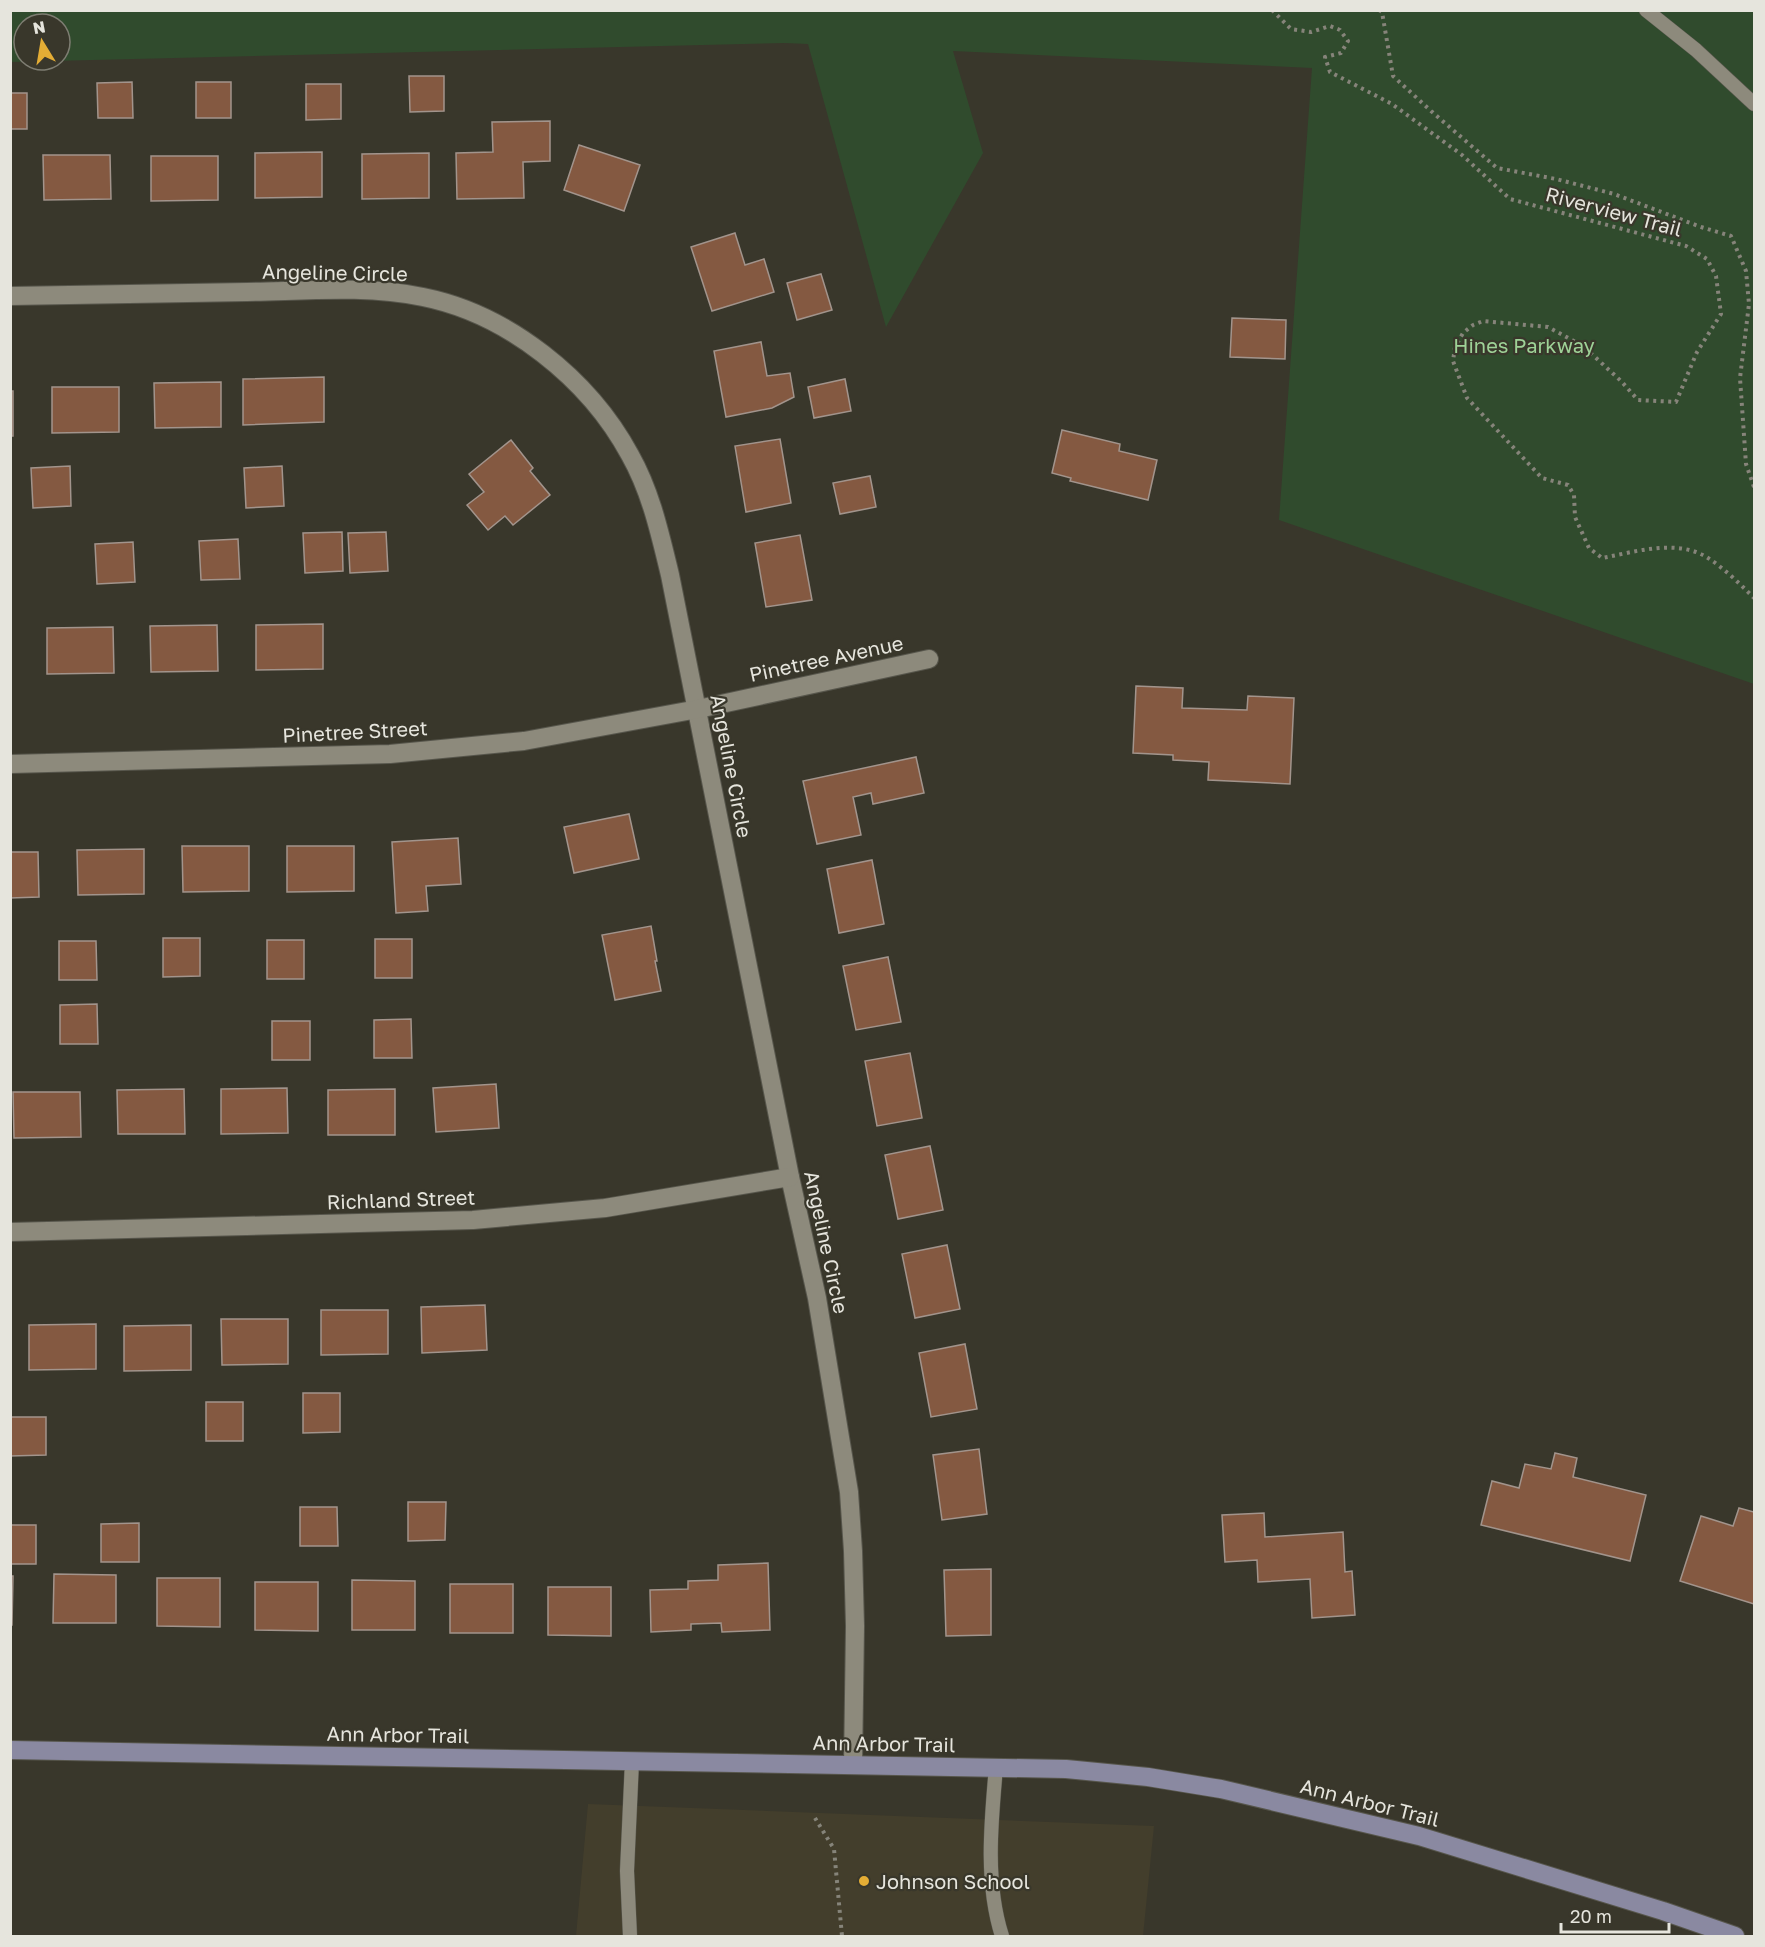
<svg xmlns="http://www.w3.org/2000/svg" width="1765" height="1947" viewBox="0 0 1765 1947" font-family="'Golos Text',sans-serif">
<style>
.built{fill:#433e2c}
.green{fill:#304b2d;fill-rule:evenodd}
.building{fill:#845941;stroke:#a2948c;stroke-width:1.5}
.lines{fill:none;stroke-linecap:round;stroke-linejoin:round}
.lane-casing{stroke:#57564c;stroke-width:15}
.street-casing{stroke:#57564c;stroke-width:20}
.secondary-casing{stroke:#57564c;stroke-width:20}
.path{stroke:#86847a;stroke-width:4;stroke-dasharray:3 4.5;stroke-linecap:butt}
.lane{stroke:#8d8a7c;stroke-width:14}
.street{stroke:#8d8a7c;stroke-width:18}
.secondary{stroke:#8a89a1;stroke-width:18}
.poi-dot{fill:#e4ad35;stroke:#39372b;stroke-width:2}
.labels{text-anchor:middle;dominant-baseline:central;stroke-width:4.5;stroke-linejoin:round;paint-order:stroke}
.street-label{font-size:20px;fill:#e6e5dd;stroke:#39372b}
.park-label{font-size:20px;fill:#9ed297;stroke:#39372b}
.poi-label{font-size:20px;fill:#e6e5dd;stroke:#39372b;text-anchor:start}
</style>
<rect width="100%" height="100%" fill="#39372b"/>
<polygon class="built" points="588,1804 1154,1826 1143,1936 576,1936"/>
<path class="green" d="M10,11h1744v673l-475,-164 33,-452 -359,-17 30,102 -97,174 -78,-283 -23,-1 -774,19zM24,24h36v36h-36z"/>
<g class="building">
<polygon points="409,76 444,76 444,111 410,112"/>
<polygon points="132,82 133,118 98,118 97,83"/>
<rect x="196" y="82" width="35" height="36"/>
<polygon points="306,84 341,84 341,119 306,120"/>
<rect x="10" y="93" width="17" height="36"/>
<polygon points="550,121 550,161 523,162 524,198 457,199 456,153 493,152 492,122"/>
<polygon points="579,145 640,165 624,211 564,190"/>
<polygon points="322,152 322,197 255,198 255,153"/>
<polygon points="429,153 429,198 362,199 362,154"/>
<polygon points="43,155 110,155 111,199 44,200"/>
<polygon points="151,156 218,156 218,200 151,201"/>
<polygon points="735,233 745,265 764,259 774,292 712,311 691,247"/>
<polygon points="821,274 832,310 797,320 787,283"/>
<polygon points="1232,318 1286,320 1285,359 1230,357"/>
<polygon points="761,342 767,376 790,373 794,397 772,408 726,417 714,351"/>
<polygon points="324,377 324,422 243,425 243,379"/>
<polygon points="845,379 851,411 814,418 808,387"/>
<polygon points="221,382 221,427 155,428 154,383"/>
<polygon points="52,387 119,387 119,432 52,433"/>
<rect x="10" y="391" width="3" height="45"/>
<polygon points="1062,430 1120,444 1119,451 1157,460 1148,500 1070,481 1071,478 1052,473"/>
<polygon points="780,439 791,503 746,512 735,446"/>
<polygon points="511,440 533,468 530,471 550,495 513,525 505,516 488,530 467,505 484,492 469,474"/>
<polygon points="70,466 71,506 33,508 31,468"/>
<polygon points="282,466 284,506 246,508 244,468"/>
<polygon points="870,476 876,507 840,514 833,483"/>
<polygon points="342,532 343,571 305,573 303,533"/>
<polygon points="386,532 388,571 350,573 348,533"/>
<polygon points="800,535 812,600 766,607 755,543"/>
<polygon points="238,539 240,579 201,580 199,541"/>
<polygon points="133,542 135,582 97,584 95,544"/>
<polygon points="323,624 323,669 256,670 256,625"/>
<polygon points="217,625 218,671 151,672 150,626"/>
<polygon points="113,627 114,673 47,674 47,628"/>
<polygon points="1136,686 1183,688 1182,708 1247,710 1248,696 1294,698 1290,784 1208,780 1209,762 1173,760 1173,755 1133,753"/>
<polygon points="916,757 924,793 873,804 871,793 853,797 861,835 817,844 803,781"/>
<polygon points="629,814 639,859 574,873 564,827"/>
<polygon points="458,838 461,884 426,886 428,911 396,913 392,842"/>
<polygon points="182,846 249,846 249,891 183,892"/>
<polygon points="287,846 354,846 354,891 287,892"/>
<polygon points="144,849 144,894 78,895 77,850"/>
<polygon points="10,852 38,852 39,897 10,898"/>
<polygon points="872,860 884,924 839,933 827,869"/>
<polygon points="651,926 657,961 655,961 661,991 615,1000 602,935"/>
<polygon points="163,938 200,938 200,976 163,977"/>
<rect x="375" y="939" width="37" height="39"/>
<rect x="267" y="940" width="37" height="39"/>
<polygon points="59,941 96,941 97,980 59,980"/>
<polygon points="888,957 901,1022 856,1030 843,966"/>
<polygon points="97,1004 98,1044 60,1044 60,1005"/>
<polygon points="411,1019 412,1058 374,1058 374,1020"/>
<rect x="272" y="1021" width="38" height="39"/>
<polygon points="910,1053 922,1118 877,1126 865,1061"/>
<polygon points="496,1084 499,1128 436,1132 433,1088"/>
<polygon points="287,1088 288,1133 221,1134 221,1089"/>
<polygon points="184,1089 185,1134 118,1134 117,1090"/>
<polygon points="395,1089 395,1135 328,1135 328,1090"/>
<polygon points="13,1092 80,1092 81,1137 14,1138"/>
<polygon points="930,1146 943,1210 898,1219 885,1155"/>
<polygon points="947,1245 960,1309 915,1318 902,1254"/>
<polygon points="485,1305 487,1350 422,1353 421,1307"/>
<polygon points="321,1310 388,1310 388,1354 321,1355"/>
<polygon points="221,1319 288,1319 288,1364 222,1365"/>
<polygon points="96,1324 96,1369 29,1370 29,1325"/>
<polygon points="191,1325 191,1370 124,1371 124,1326"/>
<polygon points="965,1344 977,1409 931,1417 919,1353"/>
<polygon points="303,1393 340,1393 340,1432 303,1433"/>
<rect x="206" y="1402" width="37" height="39"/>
<polygon points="10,1417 46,1417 46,1455 10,1456"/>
<polygon points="979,1449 987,1514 942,1520 933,1455"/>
<polygon points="1555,1453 1577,1458 1573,1477 1646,1495 1630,1561 1481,1525 1492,1481 1519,1488 1525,1464 1551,1469"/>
<polygon points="408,1502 446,1502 445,1540 408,1541"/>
<polygon points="300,1507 337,1507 338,1546 300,1546"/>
<polygon points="1739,1508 1754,1512 1754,1604 1680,1581 1701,1516 1733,1526"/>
<polygon points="1264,1513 1265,1537 1343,1532 1345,1572 1352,1571 1355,1615 1312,1618 1310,1579 1258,1582 1257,1560 1225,1562 1222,1515"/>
<polygon points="139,1523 139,1562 101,1562 101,1524"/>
<rect x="10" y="1525" width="26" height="39"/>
<polygon points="768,1563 770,1630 722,1632 721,1623 691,1624 691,1630 651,1632 650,1590 688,1589 688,1581 718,1580 718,1565"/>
<polygon points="991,1569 991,1635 946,1636 944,1570"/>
<polygon points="54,1574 116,1575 116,1623 53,1623"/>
<polygon points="10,1576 13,1576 12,1625 10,1625"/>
<polygon points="157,1578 220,1578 220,1627 157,1626"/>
<polygon points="352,1580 415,1581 415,1630 352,1630"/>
<polygon points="255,1582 318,1582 318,1631 255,1630"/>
<rect x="450" y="1584" width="63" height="49"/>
<polygon points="548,1587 611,1587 611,1636 548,1635"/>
</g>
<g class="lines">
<g class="lane-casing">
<g id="lane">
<polyline points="1646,10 1696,50 1754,104"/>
<path d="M996,1767c-5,56 -11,116 6,169"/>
<polyline points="630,1936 627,1871 632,1761"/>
</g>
</g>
<g class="street-casing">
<g id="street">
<path d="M10,296c79,-1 158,-3 237,-4 58,-1 119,-7 176,5 85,17 166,82 207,158 21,37 30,79 40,120l120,602 27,121 32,194 4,59 2,75 -2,139"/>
<polyline points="10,764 390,754 524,741 698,709 929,659"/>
<polyline points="10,1232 473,1220 605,1208 790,1177"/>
</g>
</g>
<g class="secondary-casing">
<polyline id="secondary" points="10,1750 1066,1769 1148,1777 1221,1789 1419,1836 1663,1911 1735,1936"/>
</g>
<g class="path">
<path d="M1272,10l19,19 20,3 19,-6 10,4 8,11 -7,12 -16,4 5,15 62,32 70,51 48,44 176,47 21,13 9,17 5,38 -24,38 -21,50 -38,-2 -17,-19 -38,-35 -35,-19 -65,-6 -10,4 -10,8 -8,14 -2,14 14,37 75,80 26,7 6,10 1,22 14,31 13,10c33,-6 75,-20 106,0 17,11 32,26 46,40"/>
<polyline points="1379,10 1382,12 1393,76 1431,111 1497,168 1556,179 1614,194 1701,227 1731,236 1746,271 1749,304 1740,378 1746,464 1754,487"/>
<polyline points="815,1818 834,1849 842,1936"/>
</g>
<use href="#lane" class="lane"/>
<use href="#street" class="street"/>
<use href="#secondary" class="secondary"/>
</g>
<circle class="poi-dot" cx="864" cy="1881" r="6"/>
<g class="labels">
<g class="street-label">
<text transform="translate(1614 211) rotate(15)">Riverview Trail</text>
<text transform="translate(335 272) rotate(1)">Angeline Circle</text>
<text transform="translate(826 658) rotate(-12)">Pinetree Avenue</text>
<text transform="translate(355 731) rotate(-3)">Pinetree Street</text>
<text transform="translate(732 766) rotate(79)">Angeline Circle</text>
<text transform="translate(401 1199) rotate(-2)">Richland Street</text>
<text transform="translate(827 1242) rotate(78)">Angeline Circle</text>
<text transform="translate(398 1734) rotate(1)">Ann Arbor Trail</text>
<text transform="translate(884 1743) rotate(1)">Ann Arbor Trail</text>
<text transform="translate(1370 1802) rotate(14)">Ann Arbor Trail</text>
</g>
<g class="park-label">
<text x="1524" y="345">Hines Parkway</text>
</g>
<g class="poi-label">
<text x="876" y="1881">Johnson School</text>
</g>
</g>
<rect width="1765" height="1947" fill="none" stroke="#e6e5dd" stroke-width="24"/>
<g transform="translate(42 42) rotate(349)"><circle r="28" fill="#39372b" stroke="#7e7d72" stroke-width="1.5"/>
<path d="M0-4.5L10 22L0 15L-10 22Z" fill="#e4ad35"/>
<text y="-9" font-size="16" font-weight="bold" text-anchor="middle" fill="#e6e5dd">N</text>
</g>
<path d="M1561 1923v9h108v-9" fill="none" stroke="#e6e5dd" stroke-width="3"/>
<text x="1570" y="1923" font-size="18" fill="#e6e5dd" stroke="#39372b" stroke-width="4.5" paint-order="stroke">20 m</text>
</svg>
